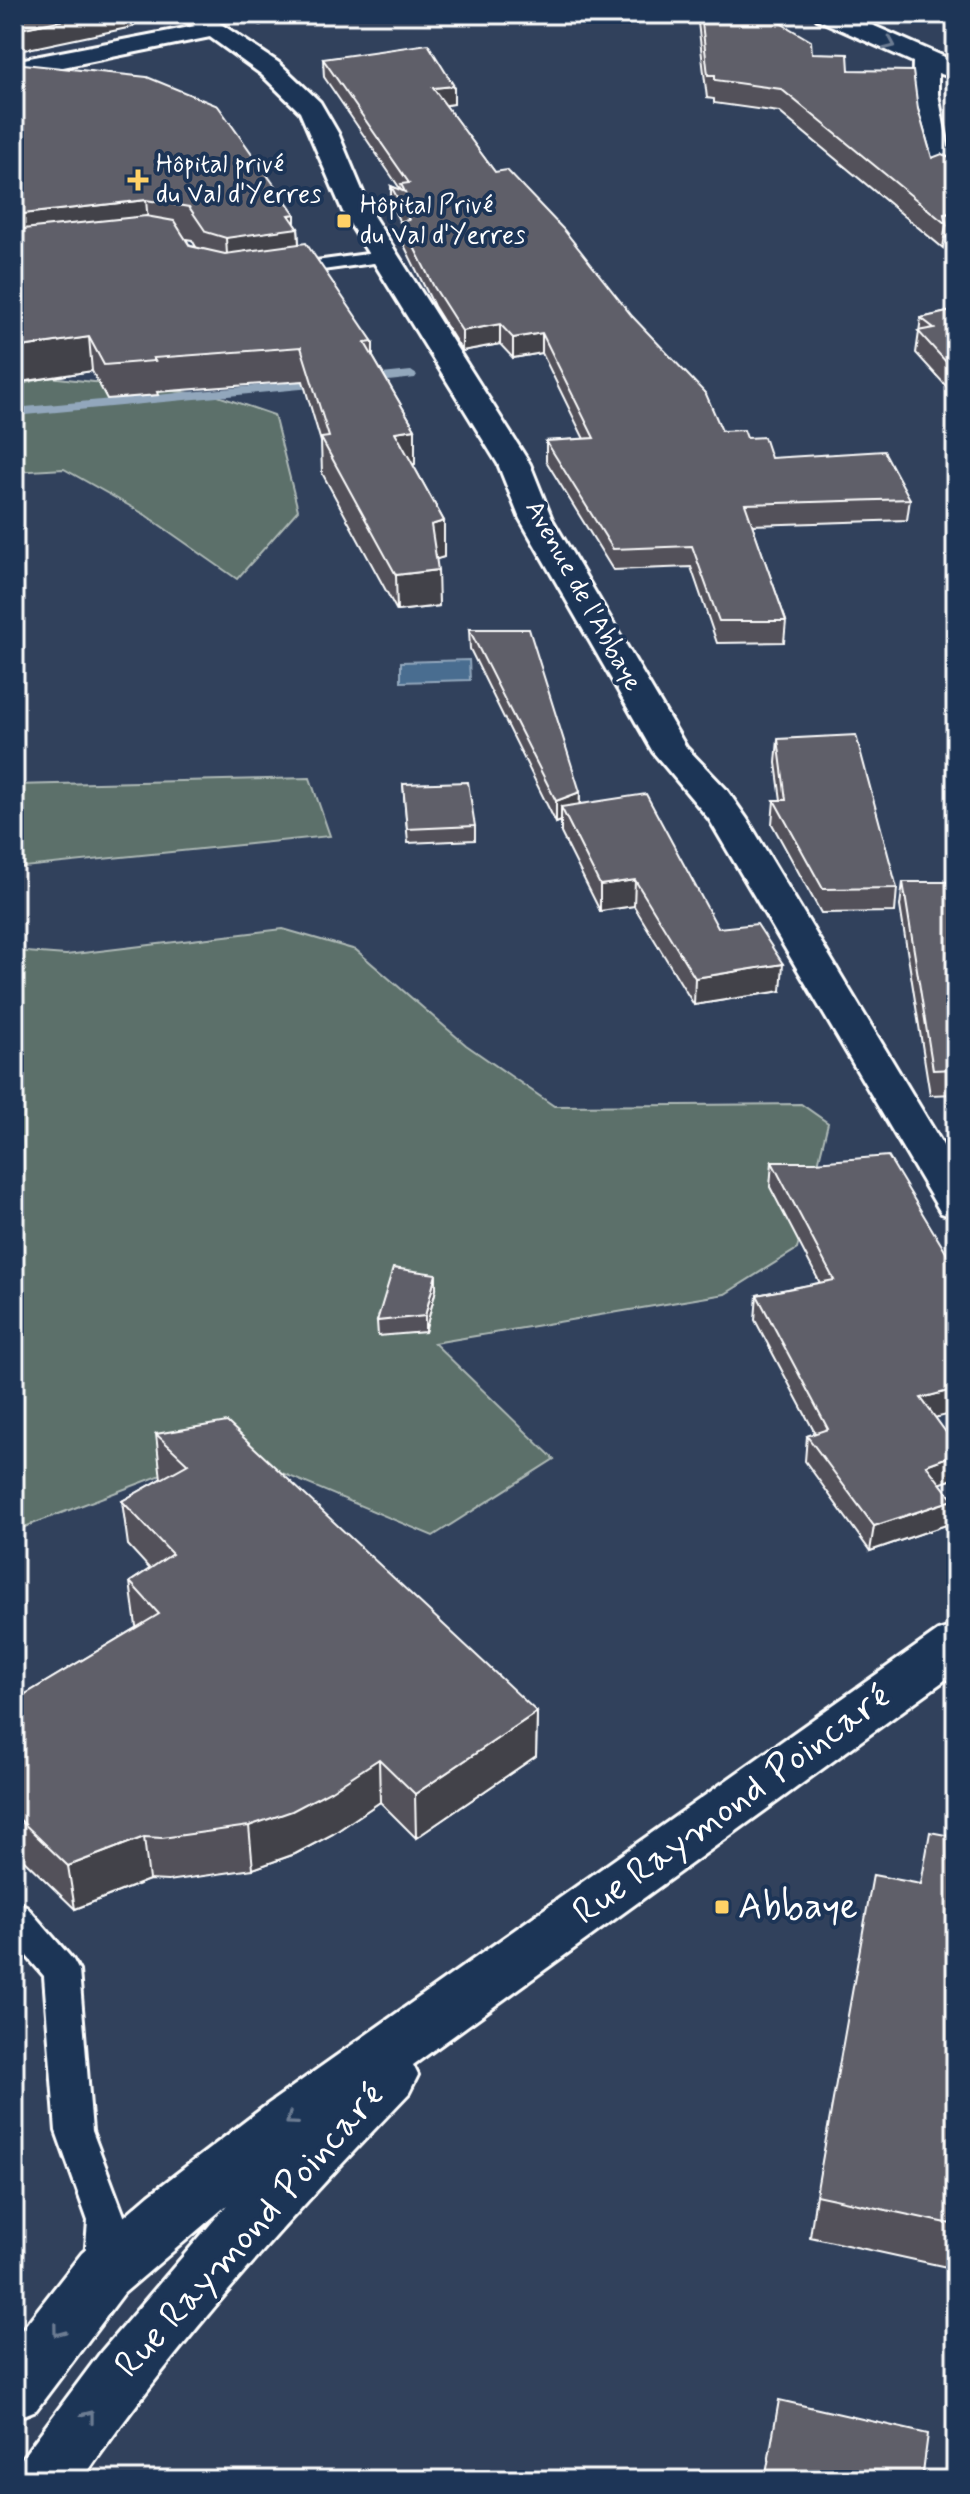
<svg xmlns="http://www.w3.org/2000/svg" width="970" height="2494" viewBox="0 0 970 2494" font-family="Mynerve,sans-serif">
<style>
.green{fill:#5b706b;stroke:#adb8b5;stroke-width:2}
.water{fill:#496d90;stroke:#92a7bc;stroke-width:2}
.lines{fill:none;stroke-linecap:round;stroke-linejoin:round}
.stream{fill:#92a7bc;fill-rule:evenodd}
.lane-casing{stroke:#fff;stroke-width:6}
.street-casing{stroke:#fff;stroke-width:6}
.secondary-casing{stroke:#fff;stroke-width:6}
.lane{fill:#1d3557;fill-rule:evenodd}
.street{fill:#1d3557;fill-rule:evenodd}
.secondary{fill:#1d3557;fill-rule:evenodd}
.wall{fill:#52515a;stroke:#fff;stroke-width:2;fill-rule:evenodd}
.shaded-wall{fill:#42424a;stroke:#fff;stroke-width:2}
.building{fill:#5f5e69;stroke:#fff;stroke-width:2}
.oneway{stroke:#6c7c92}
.poi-dot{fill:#ffd166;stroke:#1d3557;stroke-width:3}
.labels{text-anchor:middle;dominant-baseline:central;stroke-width:8;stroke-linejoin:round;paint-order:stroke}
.far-poi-label{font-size:26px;fill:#fff;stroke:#1d3557;text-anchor:start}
.far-street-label{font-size:26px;fill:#fff;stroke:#1d3557}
.near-street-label{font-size:38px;fill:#fff;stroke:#1d3557}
.near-poi-label{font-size:38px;fill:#fff;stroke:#1d3557;text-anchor:start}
</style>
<rect width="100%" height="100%" fill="#31415c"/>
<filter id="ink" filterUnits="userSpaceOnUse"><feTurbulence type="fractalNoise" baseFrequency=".0125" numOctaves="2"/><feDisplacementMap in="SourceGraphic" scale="16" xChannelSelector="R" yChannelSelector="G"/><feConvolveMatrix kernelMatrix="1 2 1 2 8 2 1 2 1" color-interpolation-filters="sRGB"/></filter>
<g filter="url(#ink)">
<g class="green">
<polygon points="49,377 218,396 274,415 298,510 237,579 144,514 64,469 14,472 14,386"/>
<polygon points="310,778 330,836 14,868 14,785"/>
<polygon points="283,929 356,950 466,1045 554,1106 801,1104 828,1123 797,1249 725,1294 434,1343 554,1459 433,1536 227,1450 14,1531 14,951 66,955"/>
</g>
<polygon class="water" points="469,660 470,680 401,682 401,662"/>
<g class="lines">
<g class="stream">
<polygon points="411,371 417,375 415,378 362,384 356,380 362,376"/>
<polygon points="329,379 335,383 333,386 14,416 14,408"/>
</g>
<g class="lane-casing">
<g id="lane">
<polygon points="247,14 265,14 268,18 260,23"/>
<polygon points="382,252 391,257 388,261 286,275 277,270 286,265"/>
<polygon points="14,1901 26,1906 73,1960 79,1971 92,2131 126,2221 122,2271 117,2284 103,2289 89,2284 84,2271 88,2221 56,2131 44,1976 14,1941"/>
</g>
</g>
<g class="street-casing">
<g id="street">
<path d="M814,14h33l109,48v17l-18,-6v21l10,53 8,10v26c-42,-10 -44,-87 -43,-121l-96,-43z"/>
<polygon points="211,23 220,25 223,30 220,35 14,77 14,61"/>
</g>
</g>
<g class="secondary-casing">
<g id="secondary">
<polygon points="178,14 206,14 279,63 320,102 338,133 372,214 530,464 552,519 686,747 726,789 747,819 956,1167 956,1218 941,1213 709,819 653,752 520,519 498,464 344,214 300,112 261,74"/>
<path d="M956,1625v47l-543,393 5,10 -9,18c-117,122 -231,247 -327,387h-68l8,-22 79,-106 126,-147 -103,88 -88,117 -22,9v-79l68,-87 67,-58 115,-88 674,-476z"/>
</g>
</g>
<use href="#lane" class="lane"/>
<use href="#street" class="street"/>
<use href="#secondary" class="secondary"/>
</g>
<g class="wall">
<polygon points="697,14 765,14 812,53 849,70 918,109 932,158 956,161 943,248 779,112 714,103 714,99 707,98"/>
<polygon points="323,59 454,86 454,104 445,105 495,172 722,431 747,438 771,458 910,499 907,520 752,525 786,621 784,642 717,643 691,567 613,570 546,461 546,441 584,439 542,353 513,358 500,344 462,351 434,306 402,241 401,224 391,205 391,186 401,190 324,77"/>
<path d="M14,63l281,151v10l3,4 1,16 74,98v15l42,72v35l-2,1 31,56v36l-8,2 3,47 -42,5 -75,-138 -1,-31 -18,-61 -146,11 1,3 -51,4 -15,-28 -78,12zM186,239l6,1 4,7 -6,-1z"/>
<polygon points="956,310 956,397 916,353 921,318"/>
<polygon points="469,629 580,792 580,804 718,928 781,991 694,1005 634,906 600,911 561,833 561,821 556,823 470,649"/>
<polygon points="778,739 897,888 895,912 821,913 772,824 774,800 781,800 776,763"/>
<polygon points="403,784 475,826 475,840 408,843"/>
<polygon points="903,882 956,882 956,1094 930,1095 900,906"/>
<polygon points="772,1162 935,1418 956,1446 956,1478 940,1483 953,1500 949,1524 870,1551 805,1461 807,1436 815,1433 755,1320 757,1295 820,1283 770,1187"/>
<polygon points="436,1289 425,1332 378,1336 377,1321"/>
<polygon points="156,1434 537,1712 536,1756 416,1838 380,1802 333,1834 295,1854 253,1869 168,1881 149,1880 75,1909 23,1859 19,1863 14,1857 14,1701 137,1627 136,1626 130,1582 150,1569 128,1545 122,1501 161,1479"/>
<polygon points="956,1837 956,2269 810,2237 816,2195"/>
</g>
<g class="shaded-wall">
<polygon points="93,14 145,14 132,27 14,52 14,30"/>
<polygon points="454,86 454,104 433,107 433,88"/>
<polygon points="146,200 149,233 14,248 14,215"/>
<polygon points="956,212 956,235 944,238 946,224 944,214"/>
<polygon points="295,214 295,228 298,228 300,261 228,271 226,238 289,215"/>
<polygon points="500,324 500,344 462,351 462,331"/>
<polygon points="542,333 542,353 513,358 513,338"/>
<polygon points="89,337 92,371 14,383 14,348"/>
<polygon points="415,429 415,464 395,467 395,432"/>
<polygon points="444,521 444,557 431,561 431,525"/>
<polygon points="438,570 439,606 397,611 396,575"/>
<polygon points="580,792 579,813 561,807 561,821 556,823 556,801"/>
<polygon points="635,880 634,906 600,911 600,885"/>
<polygon points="783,964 781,991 694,1005 695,978"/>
<polygon points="436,1274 436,1289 425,1332 425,1316"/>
<polygon points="956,1389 956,1413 917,1422 921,1398"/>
<polygon points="956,1454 956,1478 922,1490 926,1465"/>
<polygon points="953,1500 949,1524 870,1551 874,1526"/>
<polygon points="537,1712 536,1756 416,1838 415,1794"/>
<polygon points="379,1759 380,1802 333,1834 295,1854 253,1869 249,1826"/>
<polygon points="16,1816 23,1859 19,1863 14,1836 14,1817"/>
<polygon points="144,1837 149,1880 75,1909 68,1866"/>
</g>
<g class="building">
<polygon points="14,14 93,14 14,30"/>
<polygon points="701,14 765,14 811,41 812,53 848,54 849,70 913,71 918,109 932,158 942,154 956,161 956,212 944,214 946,224 781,89 715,80 715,75 708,75"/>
<polygon points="428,44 454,86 433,88 495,172 507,170 564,230 632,316 706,394 722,431 744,430 747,438 764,437 771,458 884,451 910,499 745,504 786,621 719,621 692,546 613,549 546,441 594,438 542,333 513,338 500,324 462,331 434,287 401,221 409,220 391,186 405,192 401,184 409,183 323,59"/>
<polygon points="14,63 147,77 218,106 295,214 289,215 298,228 226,238 206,232 189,207 146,200 14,215"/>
<polygon points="146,216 174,221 190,246 225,254 306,243 373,342 365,343 415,429 395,432 444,521 431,525 438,570 396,575 321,438 329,437 301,347 153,358 155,361 104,365 89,337 14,348 14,230"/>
<polygon points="956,310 956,373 918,331 934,328 921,318"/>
<polygon points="469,629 529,629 580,792 556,801"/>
<polygon points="856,735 897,888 823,889 774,800 786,800 778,739"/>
<polygon points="468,782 475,826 407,829 403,784"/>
<polygon points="646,794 718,928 757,924 783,964 695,978 635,880 600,885 561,807"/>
<polygon points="903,882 956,882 956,1069 933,1070"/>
<polygon points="888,1156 956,1269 956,1389 921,1398 956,1446 956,1454 926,1465 953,1500 874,1526 807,1436 828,1429 757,1295 834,1280 772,1162 815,1162"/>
<polygon points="393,1268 436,1274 425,1316 377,1321"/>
<polygon points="227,1422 537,1712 415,1794 379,1759 330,1791 292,1811 249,1826 162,1838 144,1837 68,1866 16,1816 14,1817 14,1701 159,1614 130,1582 172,1554 122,1501 188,1464 156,1434"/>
<polygon points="930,1832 956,1837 956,2225 816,2195 873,1875 921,1884"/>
<polygon points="779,2400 928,2434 922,2480 765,2480"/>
</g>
<defs><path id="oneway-chevron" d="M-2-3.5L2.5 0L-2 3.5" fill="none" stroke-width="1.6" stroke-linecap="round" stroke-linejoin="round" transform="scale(2)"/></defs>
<g class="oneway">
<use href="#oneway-chevron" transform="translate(890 44) rotate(24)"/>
<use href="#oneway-chevron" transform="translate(291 2120) rotate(144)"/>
<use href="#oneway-chevron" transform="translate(58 2331) rotate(127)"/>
<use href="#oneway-chevron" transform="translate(89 2416) rotate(-52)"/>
</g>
</g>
<g class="poi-dot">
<path d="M134 168h8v8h8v8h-8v8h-8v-8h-8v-8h8z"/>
<rect x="336" y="213" width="16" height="16" rx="4"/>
<rect x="714" y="1899" width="16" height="16" rx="4"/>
</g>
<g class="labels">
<g class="far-poi-label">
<text x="156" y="165">Hôpital privé<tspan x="156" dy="30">du Val d'Yerres</tspan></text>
<text x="360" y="206">Hôpital Privé<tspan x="360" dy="30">du Val d'Yerres</tspan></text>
</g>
<g class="far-street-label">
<text transform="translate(583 596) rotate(61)">Avenue de l'Abbaye</text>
</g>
<g class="near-street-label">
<text transform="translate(732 1805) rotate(-36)">Rue Raymond Poincaré</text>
<text transform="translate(250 2231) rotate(-48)">Rue Raymond Poincaré</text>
</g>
<g class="near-poi-label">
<text x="738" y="1907">Abbaye</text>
</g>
</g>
<rect width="970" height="2494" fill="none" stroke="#1d3557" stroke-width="48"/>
<rect x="24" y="24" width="922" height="2446" fill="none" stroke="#fff" stroke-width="3" filter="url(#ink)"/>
</svg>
